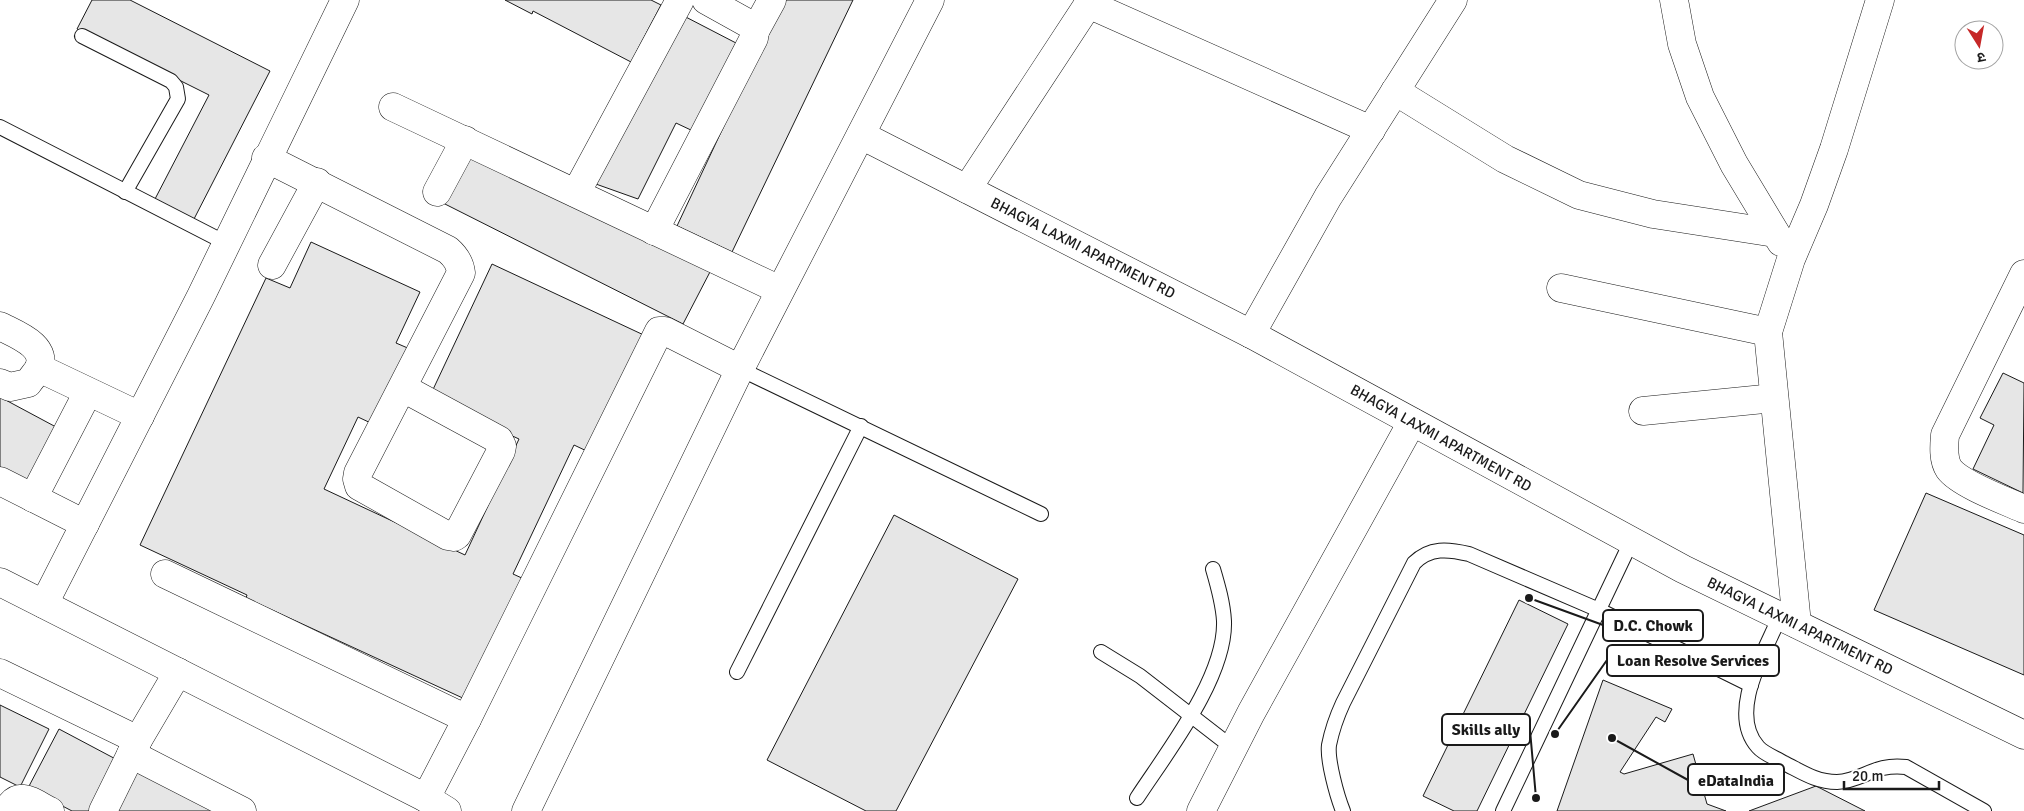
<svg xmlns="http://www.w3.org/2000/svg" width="2024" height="811" viewBox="0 0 2024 811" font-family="Signika,'Noto Sans Devanagari',sans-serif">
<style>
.building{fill:#e6e6e6;stroke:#1a1a1a}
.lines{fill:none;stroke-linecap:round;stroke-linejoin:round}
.service-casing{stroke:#1a1a1a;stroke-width:16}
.minor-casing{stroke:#1a1a1a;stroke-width:29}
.tertiary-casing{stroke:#1a1a1a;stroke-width:29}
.service{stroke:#fff;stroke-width:14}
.minor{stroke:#fff;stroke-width:28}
.tertiary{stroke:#fff;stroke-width:28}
.labels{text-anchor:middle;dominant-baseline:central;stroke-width:4;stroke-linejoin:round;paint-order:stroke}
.street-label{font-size:15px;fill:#1a1a1a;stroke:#fff}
.leader{fill:none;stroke:#1a1a1a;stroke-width:2}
.callout-dot{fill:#1a1a1a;stroke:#fff;stroke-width:2}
.callout{fill:#fff;stroke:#1a1a1a;stroke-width:2}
.callout-label{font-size:16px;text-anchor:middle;font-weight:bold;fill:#1a1a1a}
</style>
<rect width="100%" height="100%" fill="#fff"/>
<g class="building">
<polygon points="92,0 130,0 270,71 194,219 155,199 209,95 77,29"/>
<polygon points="505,0 651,0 661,5 631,62 533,11 532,14"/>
<polygon points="783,0 853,0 732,252 677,226"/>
<polygon points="680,14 736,43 693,131 676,123 638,199 593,183"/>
<polygon points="467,146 711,270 683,324 439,201"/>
<polygon points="311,242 420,292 396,343 410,349 375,425 358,417 324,489 465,555 519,439 429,398 492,264 648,337 593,454 574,445 513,574 524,579 467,700 246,598 247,595 140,545 266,278 290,288"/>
<polygon points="2003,373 2024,383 2023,493 1973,469 1994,425 1980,418"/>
<polygon points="0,397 56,427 25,489 0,477"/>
<polygon points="1926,493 2024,535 2024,675 1874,610"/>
<polygon points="894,515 1018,579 896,811 866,811 767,760"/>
<polygon points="1519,600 1568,624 1477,811 1454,811 1423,796"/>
<polygon points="1603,680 1672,709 1665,722 1656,717 1620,772 1624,774 1693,754 1707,804 1726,811 1557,811"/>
<polygon points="0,705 49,729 20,787 0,777"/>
<polygon points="59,729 125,764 99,811 72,811 28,788"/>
<polygon points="133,769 217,811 112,811"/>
<polygon points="1816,786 1865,811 1749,811"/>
</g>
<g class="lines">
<g class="service-casing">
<g id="service">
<polyline points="82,36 171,81 176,87 178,99 125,192"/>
<polyline points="0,127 226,243"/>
<polyline points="740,369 1041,514"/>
<path d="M1780,616c-15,36 -53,96 -22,131 6,7 18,11 26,16 18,9 32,19 53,19 26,-1 37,-19 69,-15l78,44"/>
<polyline points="1101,652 1140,676 1233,748"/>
<polyline points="737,672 861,426"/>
<path d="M1137,798c30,-46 89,-121 87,-177 -1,-18 -6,-35 -11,-52"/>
<path d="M1343,811c-6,-15 -16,-51 -14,-66 3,-15 8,-29 14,-42l71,-140c16,-16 34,-14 55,-9l130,56 152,75"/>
<polyline points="1503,811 1631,542"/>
</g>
</g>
<g class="minor-casing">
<g id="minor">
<polyline points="1674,0 1682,44 1700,97 1734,164 1781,242"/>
<polyline points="1088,4 1371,130"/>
<polyline points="755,31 772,0"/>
<polyline points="1395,91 1505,159 1579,195 1653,214 1775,233"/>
<polyline points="393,107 780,290"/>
<polyline points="861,135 1251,334 1683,569 2024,735"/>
<path d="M266,158l182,92c8,7 12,13 13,23l-103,200 -1,6 2,7 89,50 6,1 3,-2 44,-84 1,-5 -3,-6 -96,-52"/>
<polyline points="967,189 1091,0"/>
<polyline points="437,192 465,140"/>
<polyline points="576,193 680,0"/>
<polyline points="654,231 754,38 755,31 751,25 706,0"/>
<polyline points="272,265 317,182"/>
<path d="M2024,274l-79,161c-1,11 -2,25 4,34 11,15 57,32 75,40"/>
<polyline points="1561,288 1768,332"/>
<path d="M0,326c15,8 50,20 38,44 -3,4 -7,9 -10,13l-18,4 -10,-4"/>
<polyline points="1251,334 1328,197 1453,0"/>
<polyline points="39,368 140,416"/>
<polyline points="1643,411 1774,398"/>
<polyline points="0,481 85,524"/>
<polyline points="33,498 88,392"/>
<polyline points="165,574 467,719"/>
<polyline points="44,604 201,296 345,0"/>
<polyline points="1797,624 1768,332 1791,259 1814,205 1834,149 1880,0"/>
<polyline points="0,673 138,740"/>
<polyline points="131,754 242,811"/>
<polyline points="426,798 467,719 659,331 665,331 740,369"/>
<path d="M7,811c11,-23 26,-8 43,0"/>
<polyline points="103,811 138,740 178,672"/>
<polyline points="526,811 740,369 930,0"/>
<polyline points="1201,811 1251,713 1412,422"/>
</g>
</g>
<g class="tertiary-casing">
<polyline id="tertiary" points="0,582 426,798 447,811"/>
</g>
<use href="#service" class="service"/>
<use href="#minor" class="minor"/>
<use href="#tertiary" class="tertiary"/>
</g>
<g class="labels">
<g class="street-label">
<text transform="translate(1083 248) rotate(27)">BHAGYA LAXMI APARTMENT RD</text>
<text transform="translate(1441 438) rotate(29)">BHAGYA LAXMI APARTMENT RD</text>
<text transform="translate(1800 626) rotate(26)">BHAGYA LAXMI APARTMENT RD</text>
</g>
</g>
<path class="leader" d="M1529 598L1603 625M1555 734L1607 660M1536 798L1530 730M1612 738L1688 780"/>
<g class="callout-dot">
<circle cx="1529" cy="598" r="5"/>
<circle cx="1555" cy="734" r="5"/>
<circle cx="1536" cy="798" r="5"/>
<circle cx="1612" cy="738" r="5"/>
</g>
<g class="callout">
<rect x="1603" y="610" width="100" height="31" rx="5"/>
<rect x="1607" y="645" width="172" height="31" rx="5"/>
<rect x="1442" y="714" width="88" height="31" rx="5"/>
<rect x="1688" y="764" width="96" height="31" rx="5"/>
</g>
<g class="callout-label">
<text x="1653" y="631">D.C. Chowk</text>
<text x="1693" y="666">Loan Resolve Services</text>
<text x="1486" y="735">Skills ally</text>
<text x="1736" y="786">eDataIndia</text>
</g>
<g transform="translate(1979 45) rotate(169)"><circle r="24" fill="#ffffff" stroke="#a3a3a3"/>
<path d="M0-4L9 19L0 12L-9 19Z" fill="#c62828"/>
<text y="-8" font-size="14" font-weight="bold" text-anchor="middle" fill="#1a1a1a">उ</text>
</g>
<path d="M1844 781v8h95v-8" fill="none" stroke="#1a1a1a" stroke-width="2.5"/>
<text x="1852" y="781" font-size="15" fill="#1a1a1a" stroke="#ffffff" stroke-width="4" paint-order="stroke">20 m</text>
</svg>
